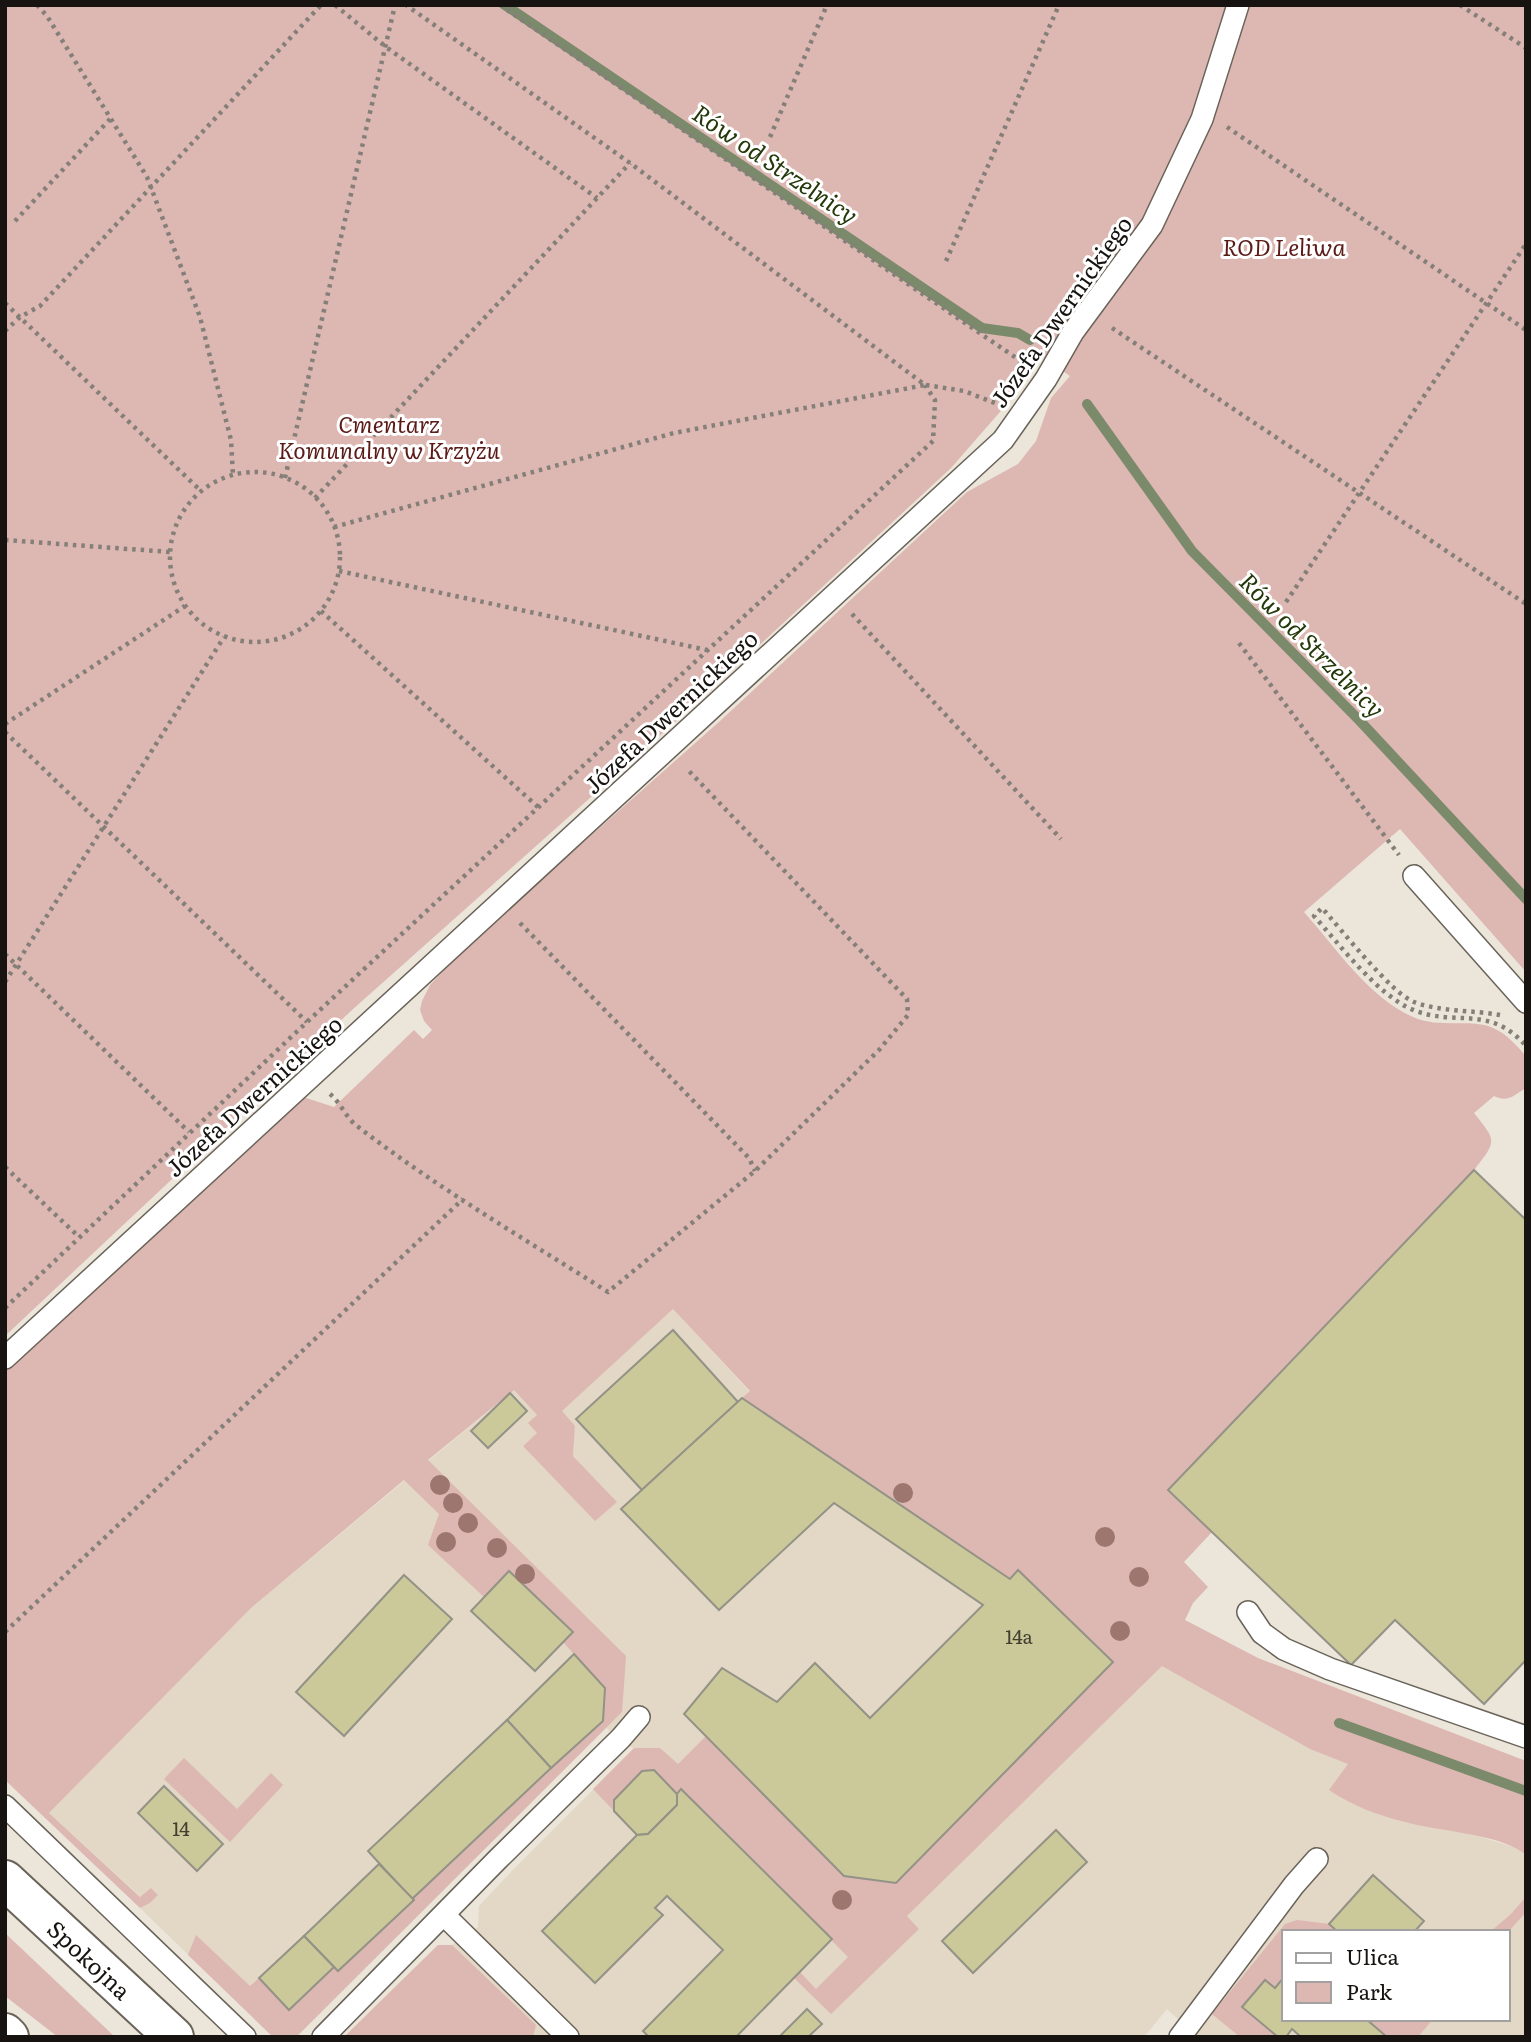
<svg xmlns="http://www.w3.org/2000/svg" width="1531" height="2042" viewBox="0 0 1531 2042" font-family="Literata,serif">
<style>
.built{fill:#e3d7c6;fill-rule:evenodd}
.green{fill:#ddb7b1}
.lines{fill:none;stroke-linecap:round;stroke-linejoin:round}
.stream{stroke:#7c8a6c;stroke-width:10}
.building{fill:#cbc899;stroke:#939287;stroke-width:2}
.lane-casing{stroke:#696359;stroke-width:24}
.secondary-casing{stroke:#696359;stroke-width:42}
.path{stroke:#847f78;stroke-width:4.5;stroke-dasharray:3.5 5;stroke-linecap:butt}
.lane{stroke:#fff;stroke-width:21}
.secondary{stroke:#fff;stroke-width:38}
.tree{fill:#9c766f}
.labels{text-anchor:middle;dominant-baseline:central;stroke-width:6;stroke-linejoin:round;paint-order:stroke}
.number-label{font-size:19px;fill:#434032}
.park-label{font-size:23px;font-style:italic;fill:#5b1c18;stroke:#fff}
.street-label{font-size:23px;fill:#161310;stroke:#fff}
.water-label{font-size:24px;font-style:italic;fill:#243809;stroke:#fff}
</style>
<rect width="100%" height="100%" fill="#ece5da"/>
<path class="built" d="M673,1309l77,83 -7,6 267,181 8,-9 95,92 -217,221 -52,-7 -138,-139 -28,27 241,165 -12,-13 255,-251 148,84 39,15 132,73 45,14v186h-332l1,-2 -28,-26 -23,28h-800l94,-92h14l26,-18 1,-21 33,-35 122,-122 -28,-21 -309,309h-24l-133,-129 10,-5 7,-9 -6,-6 -10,9 -92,-84 202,-205 263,-218 23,25v18l-14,13 94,56 -44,-46 2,-30 -14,-15zM1284,1932h224v87h-224z"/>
<g class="green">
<path d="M5,5h1521v967l-126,-143 -96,83c32,36 64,85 109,105 26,12 59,1 80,11 14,6 23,17 33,28v32c-12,7 -18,15 -32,8l-20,17c23,29 23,27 0,57l-306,320 44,42 -28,30 24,25 -15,16 -8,17 73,38 268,103v94c-23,-21 -90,-24 -121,-33 -28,-7 -52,-16 -76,-32l19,-26 -38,-15 -148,-83 -255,250 12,13 -88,85 -37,-36 6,-6 16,17 32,-32 -166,-167 -5,4 -23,-24 -12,1 -28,29v11l-21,-22 41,-41h26l18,16 28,-28 138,139 52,8 216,-221 -94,-91 -8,8 -268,-181 8,-7 -77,-82 -111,102 13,15 -2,30 44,46 -22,19 -72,-75 14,-13 -9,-10 9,-8 -23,-25 -86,70 198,196 -4,56 -326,325h-23l-85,-82 8,-20 54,51 9,-8 30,31 45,-42 4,4 74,-72 192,-211 -41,-46 -55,-70 -24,25 -56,-52 11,-31 -35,-34 -153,128 -202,205 91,84 11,-9 7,7 -8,8 -10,5 -135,-128v-410l298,-273 31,10 80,-77 9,9 9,-9 -8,-9 -4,-11 2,-9 8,-16 16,-17 105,-97 169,-150 247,-229 51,-28 18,-23 15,-43 19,-22 -29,-20 -21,33 -69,79 -240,222 -359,320 -347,326z"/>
<polygon points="184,1758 237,1809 271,1773 283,1785 230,1842 164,1779"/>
<polygon points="1526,1897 1526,1912 1508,1932 1490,1932 1511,1914"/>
<polygon points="1297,1920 1329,1924 1338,1932 1284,1932 1284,1977 1275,1988 1265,1980 1242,2007 1278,2037 1240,2037 1212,2014 1285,1924"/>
<polygon points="5,1933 115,2037 58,2037 5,1996"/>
<polygon points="438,1945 452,1945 536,2025 533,2037 344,2037"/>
<polygon points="1366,2019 1433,2019 1418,2037 1387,2037"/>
</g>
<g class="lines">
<g class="stream">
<polyline points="505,5 982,328 1018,333 1030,340"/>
<polyline points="1087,404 1192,551 1360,721 1526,899"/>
<polyline points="1339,1723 1526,1791"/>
</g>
</g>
<g class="building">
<polygon points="1474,1170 1526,1220 1526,1660 1484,1704 1395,1620 1351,1665 1168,1490"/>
<polygon points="673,1330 738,1402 642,1490 576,1419"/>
<polygon points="510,1393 527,1411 488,1448 471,1431"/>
<polygon points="742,1398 1010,1579 1018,1570 1113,1662 896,1883 844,1876 684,1714 722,1668 777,1702 815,1663 870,1718 983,1605 834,1503 719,1610 621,1509"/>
<polygon points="509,1571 573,1632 535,1671 471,1611"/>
<polygon points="404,1575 452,1619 344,1736 296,1692"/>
<polygon points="574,1654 605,1688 603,1721 551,1768 507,1720"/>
<polygon points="507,1720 551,1768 412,1899 368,1851"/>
<polygon points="654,1770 677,1794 677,1805 648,1834 637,1835 614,1811 614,1800 642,1771"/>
<polygon points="164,1786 223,1844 197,1871 138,1813"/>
<polygon points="681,1789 832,1939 736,2037 649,2037 643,2031 723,1950 667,1896 655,1908 663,1915 595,1983 542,1931 637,1835 648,1834 677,1805 677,1794"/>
<polygon points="1056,1830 1087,1862 973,1973 942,1941"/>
<polygon points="379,1864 414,1900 338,1971 304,1936"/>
<polygon points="1373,1875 1424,1921 1414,1932 1338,1932 1329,1924"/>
<polygon points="304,1936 334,1967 289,2010 259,1978"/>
<polygon points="1284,1977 1284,2019 1366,2019 1387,2037 1301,2037 1292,2029 1286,2037 1278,2037 1242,2007 1265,1980 1275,1988"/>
<polygon points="807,2009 822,2024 808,2037 779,2037"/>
</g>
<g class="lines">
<g class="lane-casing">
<g id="lane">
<polyline points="1414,876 1526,1002"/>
<polyline points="5,1358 1003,440 1046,379 1073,332 1152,225 1202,119 1238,5"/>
<polyline points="1248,1612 1262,1633 1284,1649 1330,1669 1526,1737"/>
<polyline points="5,1806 245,2037"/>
<polyline points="444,1915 568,2037"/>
<polyline points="323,2037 498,1859 621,1738 639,1717"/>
<polyline points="1180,2037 1294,1885 1317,1859"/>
</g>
</g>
<g class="secondary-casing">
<g id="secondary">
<path id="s1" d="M5,1880l169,157"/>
<polyline points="5,2033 9,2037"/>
</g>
</g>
<g class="path">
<polyline points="37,5 47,16 147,177 200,317 231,440 233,475"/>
<polyline points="335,5 386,47 597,198"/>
<polyline points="500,5 1025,364"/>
<polyline points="1460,5 1526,48"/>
<polyline points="1227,127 1526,330"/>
<polyline points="770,137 827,5"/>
<polyline points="15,221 111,118"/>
<polyline points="946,261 1059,5"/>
<polyline points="5,303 201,491"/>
<polyline points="1112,328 1526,604"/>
<polyline points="5,331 20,317 40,306 321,5"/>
<polyline points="926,385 964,391 995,403"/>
<circle cx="255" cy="557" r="85"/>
<polyline points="285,478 395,5"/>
<polyline points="315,498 630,163"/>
<polyline points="334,527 674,433 925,385 630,163 406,5"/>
<polyline points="5,540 170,552"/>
<polyline points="339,571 707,650"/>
<polyline points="1286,602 1526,244"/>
<polyline points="321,611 538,807"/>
<polyline points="852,614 1061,839"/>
<polyline points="1239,643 1399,855"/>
<polyline points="5,724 185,606"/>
<polyline points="5,732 307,1022"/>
<polyline points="520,923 749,1158 755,1171"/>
<polyline points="5,954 189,1132"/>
<polyline points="5,982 224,637"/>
<path d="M1500,1015c-27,-5 -60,-3 -86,-13 -23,-9 -73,-73 -92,-94l-8,8c25,28 63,78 97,93 43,19 78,-6 115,37"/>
<path d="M330,1094c11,9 16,24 27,32 79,61 166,112 251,166l147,-121 124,-121 29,-35 -1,-16 -220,-230"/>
<polyline points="5,1167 78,1236"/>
<polyline points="5,1308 307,1022 933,441 935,400 925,385"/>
<polyline points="5,1632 463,1199"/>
</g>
<use href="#lane" class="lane"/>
<use href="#secondary" class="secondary"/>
</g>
<g class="tree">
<circle cx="440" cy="1485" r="10"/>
<circle cx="903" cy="1493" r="10"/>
<circle cx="453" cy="1503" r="10"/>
<circle cx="468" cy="1523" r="10"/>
<circle cx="1105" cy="1537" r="10"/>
<circle cx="446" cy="1542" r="10"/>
<circle cx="497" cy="1548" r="10"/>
<circle cx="525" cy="1574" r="10"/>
<circle cx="1139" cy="1577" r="10"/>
<circle cx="1120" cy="1631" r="10"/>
<circle cx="842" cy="1900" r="10"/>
</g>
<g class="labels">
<g class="number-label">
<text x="1019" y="1636">14a</text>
<text x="181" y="1828">14</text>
</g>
<g class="park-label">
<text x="1284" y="246">ROD Leliwa</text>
<text x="389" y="423">Cmentarz<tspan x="389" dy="26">Komunalny w Krzyżu</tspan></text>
</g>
<g class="street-label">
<text transform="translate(1060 311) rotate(-55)">Józefa Dwernickiego</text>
<text transform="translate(670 711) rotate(-43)">Józefa Dwernickiego</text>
<text transform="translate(253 1095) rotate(-42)">Józefa Dwernickiego</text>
<text stroke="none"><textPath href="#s1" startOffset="116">Spokojna</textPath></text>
</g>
<g class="water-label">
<text transform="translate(776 163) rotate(34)">Rów od Strzelnicy</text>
<text transform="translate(1313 644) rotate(45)">Rów od Strzelnicy</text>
</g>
</g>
<rect width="1531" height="2042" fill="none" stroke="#161310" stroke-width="14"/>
<rect x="1282" y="1930" width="228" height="91" fill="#ffffff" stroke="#a2a19f" stroke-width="2"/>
<rect x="1296" y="1953" width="35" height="10" fill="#ffffff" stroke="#a2a19f" stroke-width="2"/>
<text x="1346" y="1965" font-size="21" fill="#161310">Ulica</text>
<rect x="1296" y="1982" width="35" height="21" fill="#ddb7b1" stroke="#a2a19f" stroke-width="2"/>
<text x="1346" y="2000" font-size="21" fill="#161310">Park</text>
</svg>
